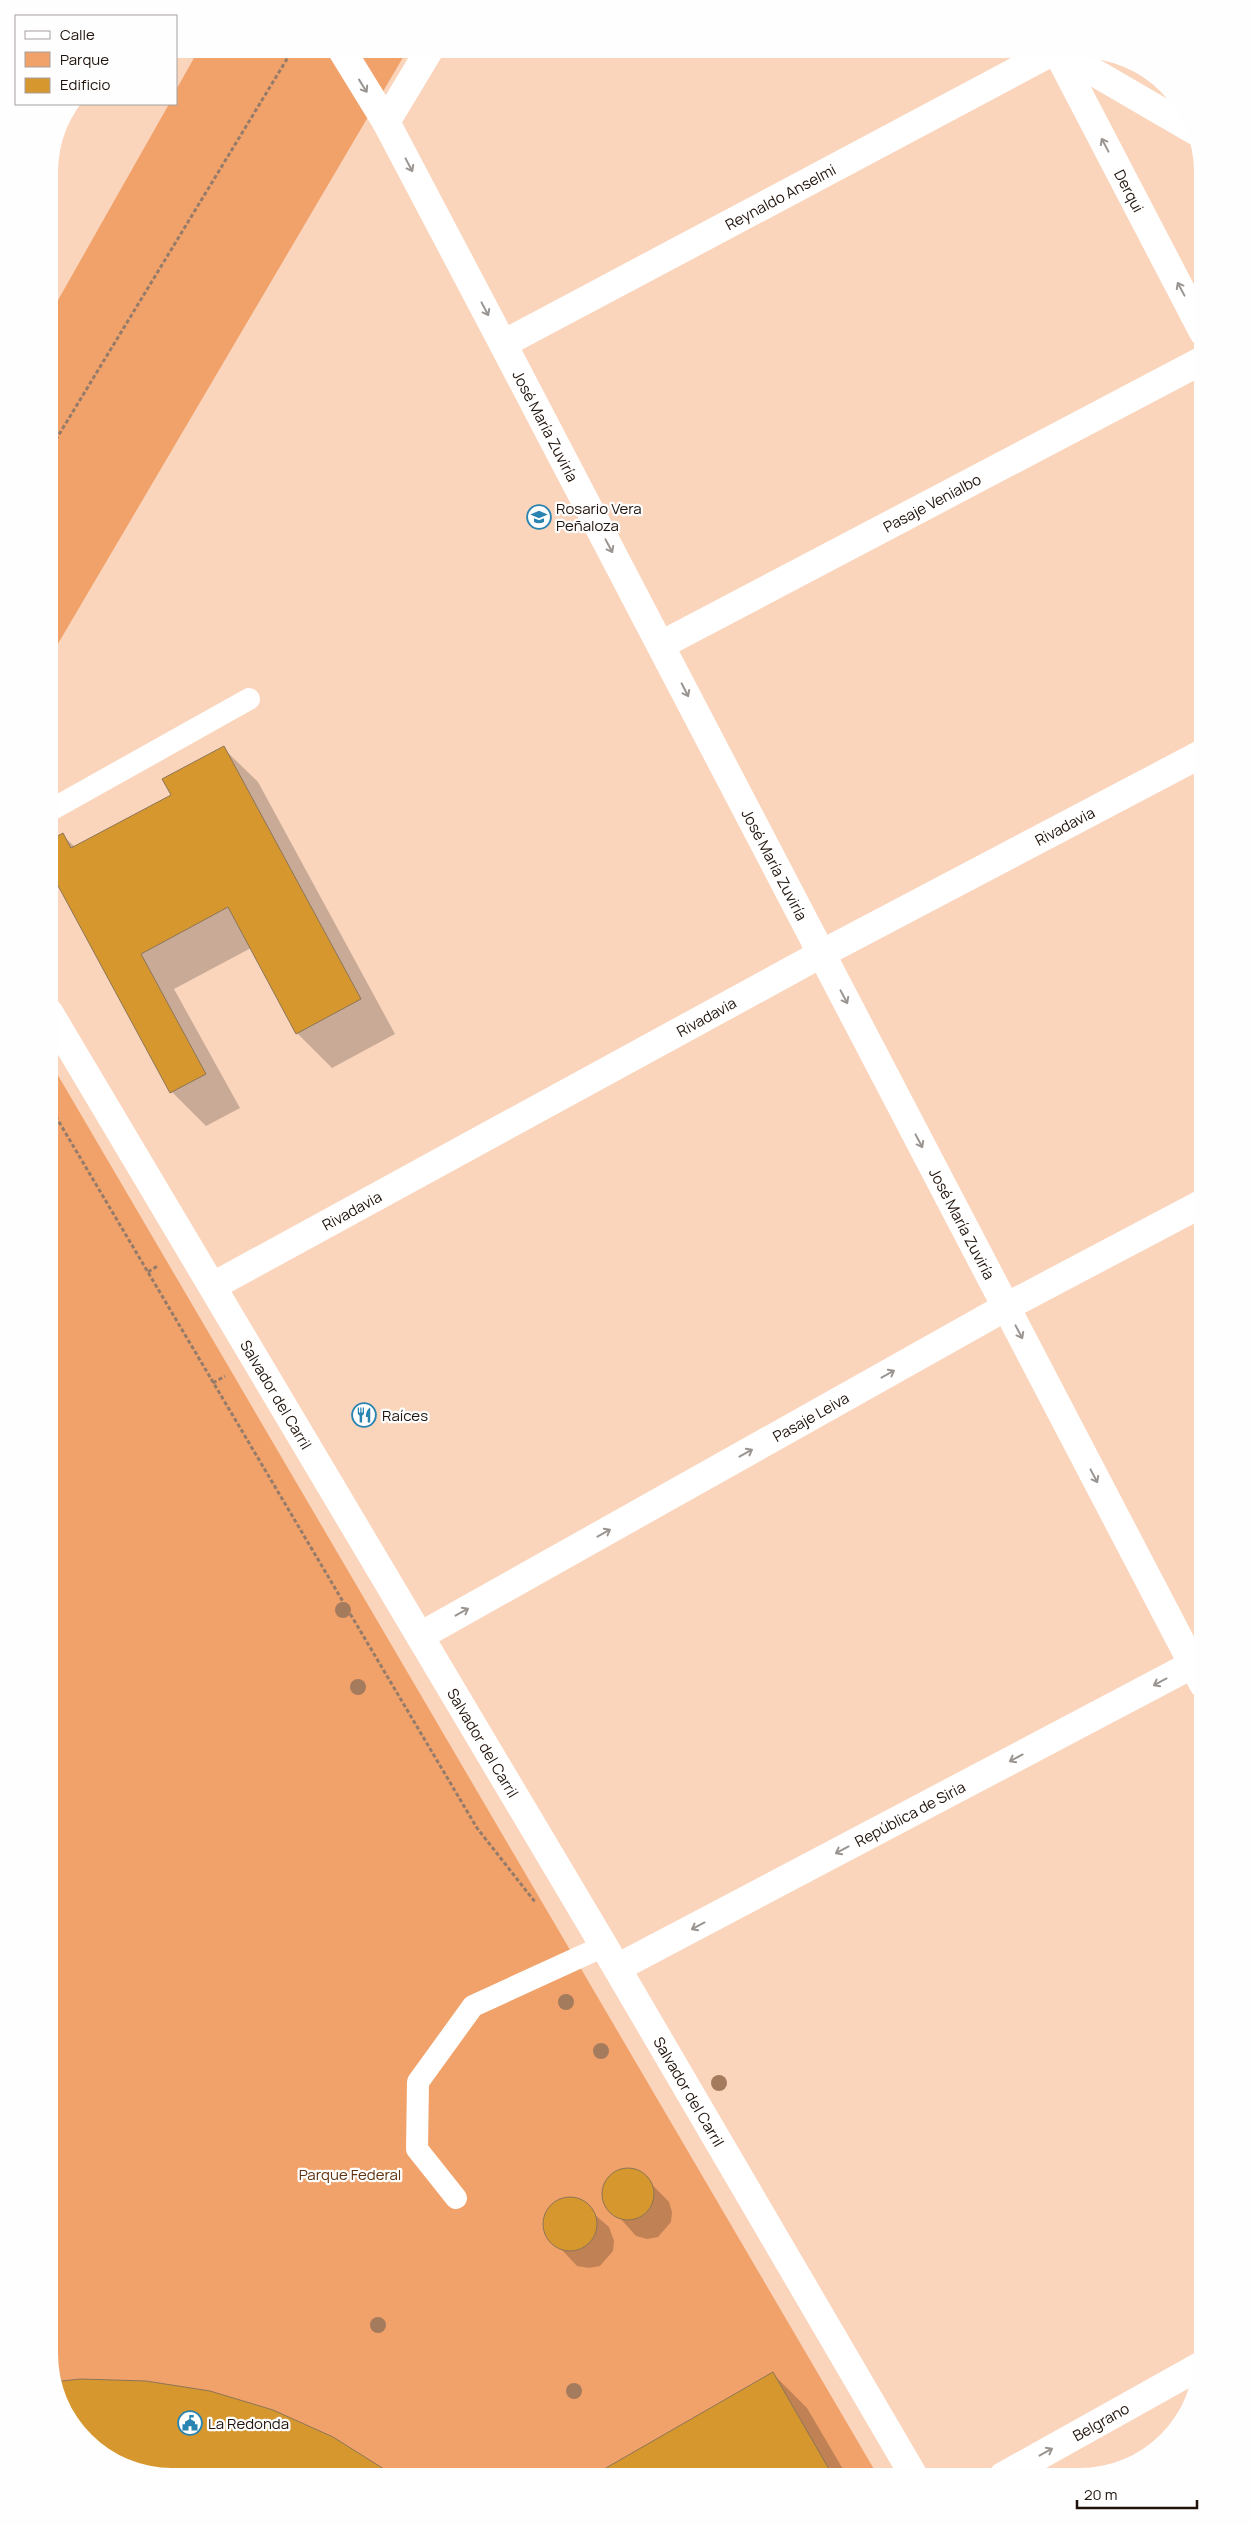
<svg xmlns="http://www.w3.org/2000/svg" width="1252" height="2525" viewBox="0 0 1252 2525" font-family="Manrope,sans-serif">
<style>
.green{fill:#f1a26a}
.shadow{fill:#0003}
.building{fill:#d6972f;stroke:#8c7556}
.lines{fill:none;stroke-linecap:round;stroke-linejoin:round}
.path{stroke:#957b6a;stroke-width:3;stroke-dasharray:4 2.5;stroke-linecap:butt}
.lane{stroke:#fff;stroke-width:22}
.street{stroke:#fff;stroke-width:28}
.secondary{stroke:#fff;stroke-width:28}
.tree{fill:#a57b5d}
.oneway{stroke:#9b9591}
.labels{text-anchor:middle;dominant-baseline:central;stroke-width:4.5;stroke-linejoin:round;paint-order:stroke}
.street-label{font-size:15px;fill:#20130b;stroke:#fefefe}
.poi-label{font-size:15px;fill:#20130b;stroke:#fefefe;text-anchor:start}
.park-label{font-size:15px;fill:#5f320f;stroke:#fefefe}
</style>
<rect width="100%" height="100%" fill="#fad5bc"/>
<g class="green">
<polygon points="199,49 408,49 49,659 49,316 169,104 176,104 176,90"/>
<polygon points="1113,58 1155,74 1167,89"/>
<polygon points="49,1060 878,2476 163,2476 103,2455 58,2400 49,2354"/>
</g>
<g class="shadow">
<polygon points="223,748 258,782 395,1034 332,1068 297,1033 251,948 174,989 240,1108 206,1126 172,1092 49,867 49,842 62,835 75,847 172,795"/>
<polygon points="631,2169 640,2172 669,2202 672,2212 671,2222 658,2237 647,2239 636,2236 603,2199 603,2187 609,2177 619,2170"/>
<polygon points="561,2200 578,2200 609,2227 614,2241 613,2251 600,2266 589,2268 577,2266 547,2234 545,2216 551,2206"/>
<polygon points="772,2373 807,2408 847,2476 594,2476"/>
<polygon points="55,2383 388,2472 393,2476 163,2476 103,2455 58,2400"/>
</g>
<g class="building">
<polygon points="224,746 361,999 296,1034 228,907 141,954 206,1074 170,1093 49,869 49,841 63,833 71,848 171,795 162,779"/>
<circle cx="628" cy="2194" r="26"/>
<circle cx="570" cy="2224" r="27"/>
<polygon points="773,2372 833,2476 592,2476"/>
<polygon points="80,2379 146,2381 210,2391 273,2410 333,2437 395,2476 163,2476 103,2455 58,2400 54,2382"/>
</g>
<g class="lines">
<g class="path">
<polyline points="49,451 293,49"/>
<polyline points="49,1105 477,1828 535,1902"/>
<polyline points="148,1272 159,1265"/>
<polyline points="213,1383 225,1376"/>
</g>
<g class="lane">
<polyline points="49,811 249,699"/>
<polyline points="456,2198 417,2149 418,2082 473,2006 604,1946"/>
</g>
<g class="street">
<path id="s1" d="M341,49l45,73 117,222 700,1340"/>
<polyline points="1054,49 1195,131"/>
<polyline points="386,122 430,49"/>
<path id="s2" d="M503,344l553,-294 147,282"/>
<path id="s3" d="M661,645l542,-285"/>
<path id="s4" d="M213,1286l608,-332 382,-201"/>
<path id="s5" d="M420,1636l586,-329 197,-104"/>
<path id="s6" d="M617,1968l586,-309"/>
<path id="s7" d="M1003,2476l197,-110"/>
</g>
<path class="secondary" id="s8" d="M49,1012l555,934 310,530"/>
</g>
<g class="tree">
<circle cx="343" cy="1610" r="8"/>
<circle cx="358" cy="1687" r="8"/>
<circle cx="566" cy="2002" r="8"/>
<circle cx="601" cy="2051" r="8"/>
<circle cx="719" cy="2083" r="8"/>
<circle cx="378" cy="2325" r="8"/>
<circle cx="574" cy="2391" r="8"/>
</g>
<defs><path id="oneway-shaft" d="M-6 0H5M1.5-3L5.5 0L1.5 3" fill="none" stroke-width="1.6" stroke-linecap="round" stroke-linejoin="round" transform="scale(1.25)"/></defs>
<g class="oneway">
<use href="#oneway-shaft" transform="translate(363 86) rotate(58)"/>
<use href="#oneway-shaft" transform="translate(1105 145) rotate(-118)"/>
<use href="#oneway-shaft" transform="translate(409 165) rotate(62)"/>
<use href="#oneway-shaft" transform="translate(1181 289) rotate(-118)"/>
<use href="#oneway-shaft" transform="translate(485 309) rotate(62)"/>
<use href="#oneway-shaft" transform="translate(609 546) rotate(62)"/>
<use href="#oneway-shaft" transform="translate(685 690) rotate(63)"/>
<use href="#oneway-shaft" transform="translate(844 997) rotate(62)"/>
<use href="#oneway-shaft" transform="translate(919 1141) rotate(62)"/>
<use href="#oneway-shaft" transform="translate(1019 1332) rotate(62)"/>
<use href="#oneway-shaft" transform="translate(888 1374) rotate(-29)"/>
<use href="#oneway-shaft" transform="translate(746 1453) rotate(-29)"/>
<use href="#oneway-shaft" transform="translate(1094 1476) rotate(62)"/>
<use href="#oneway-shaft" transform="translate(604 1533) rotate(-29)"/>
<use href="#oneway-shaft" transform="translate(462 1612) rotate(-29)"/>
<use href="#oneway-shaft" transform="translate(1160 1682) rotate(152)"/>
<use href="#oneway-shaft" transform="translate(1016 1758) rotate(152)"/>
<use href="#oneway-shaft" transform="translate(842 1850) rotate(152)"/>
<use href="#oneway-shaft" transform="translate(698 1926) rotate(152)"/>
<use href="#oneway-shaft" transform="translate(1046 2452) rotate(-29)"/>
</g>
<defs>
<g id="school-ring" transform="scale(1.25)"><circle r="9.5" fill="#fefefe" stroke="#2984b1" stroke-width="1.5"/><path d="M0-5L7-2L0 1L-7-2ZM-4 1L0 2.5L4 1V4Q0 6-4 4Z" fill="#2984b1"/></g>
<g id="restaurant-ring" transform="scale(1.25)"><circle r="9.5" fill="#fefefe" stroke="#2984b1" stroke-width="1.5"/><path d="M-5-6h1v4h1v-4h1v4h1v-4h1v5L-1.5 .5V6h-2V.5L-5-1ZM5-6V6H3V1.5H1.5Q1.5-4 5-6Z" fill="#2984b1"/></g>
<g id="civic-ring" transform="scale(1.25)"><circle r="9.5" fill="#fefefe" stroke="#2984b1" stroke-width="1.5"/><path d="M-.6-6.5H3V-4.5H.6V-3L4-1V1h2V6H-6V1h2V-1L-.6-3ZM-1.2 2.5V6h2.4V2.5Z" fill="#2984b1"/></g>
</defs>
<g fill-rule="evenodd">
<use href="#school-ring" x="539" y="517"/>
<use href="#restaurant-ring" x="364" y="1415"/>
<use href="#civic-ring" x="190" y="2423"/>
</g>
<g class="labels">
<g class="street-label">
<text stroke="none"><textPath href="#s2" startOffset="785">Derqui</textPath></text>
<text stroke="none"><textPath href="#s2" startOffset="314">Reynaldo Anselmi</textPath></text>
<text stroke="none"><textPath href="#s1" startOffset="429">José María Zuviría</textPath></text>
<text stroke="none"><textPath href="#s3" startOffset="306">Pasaje Venialbo</textPath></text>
<text stroke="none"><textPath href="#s4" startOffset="968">Rivadavia</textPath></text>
<text stroke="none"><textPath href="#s1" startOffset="924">José María Zuviría</textPath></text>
<text stroke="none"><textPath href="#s4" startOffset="562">Rivadavia</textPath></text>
<text stroke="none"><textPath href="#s4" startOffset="158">Rivadavia</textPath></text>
<text stroke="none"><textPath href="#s1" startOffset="1329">José María Zuviría</textPath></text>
<text stroke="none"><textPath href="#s8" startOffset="445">Salvador del Carril</textPath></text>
<text stroke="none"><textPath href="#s5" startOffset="448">Pasaje Leiva</textPath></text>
<text stroke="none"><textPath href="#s8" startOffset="850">Salvador del Carril</textPath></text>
<text stroke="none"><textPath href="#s6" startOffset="331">República de Siria</textPath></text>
<text stroke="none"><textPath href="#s8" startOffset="1255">Salvador del Carril</textPath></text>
<text stroke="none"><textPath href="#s7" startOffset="112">Belgrano</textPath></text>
</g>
<g class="poi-label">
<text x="556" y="508">Rosario Vera<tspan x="556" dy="17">Peñaloza</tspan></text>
<text x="382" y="1415">Raíces</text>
<text x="208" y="2423">La Redonda</text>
</g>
<g class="park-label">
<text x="350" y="2174">Parque Federal</text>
</g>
</g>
<path d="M0 0H1252V2525H0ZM172 58H1080A114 114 0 0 1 1194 172V2354A114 114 0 0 1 1080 2468H172A114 114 0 0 1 58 2354V172A114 114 0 0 1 172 58Z" fill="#fefefe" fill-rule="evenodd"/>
<rect x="15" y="15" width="162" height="90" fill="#fefefe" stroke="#a5a09d"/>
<rect x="25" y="31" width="25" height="8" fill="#ffffff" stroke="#a5a09d"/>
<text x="60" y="40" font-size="15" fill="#20130b">Calle</text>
<rect x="25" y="52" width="25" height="15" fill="#f1a26a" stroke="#a5a09d"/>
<text x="60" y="65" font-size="15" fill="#20130b">Parque</text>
<rect x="25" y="78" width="25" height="15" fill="#d6972f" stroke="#a5a09d"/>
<text x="60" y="90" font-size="15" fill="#20130b">Edificio</text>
<path d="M1077 2500v8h120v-8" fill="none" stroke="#20130b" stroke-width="2.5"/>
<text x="1084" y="2500" font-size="15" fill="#20130b" stroke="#fefefe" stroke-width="4" paint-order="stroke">20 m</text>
</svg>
